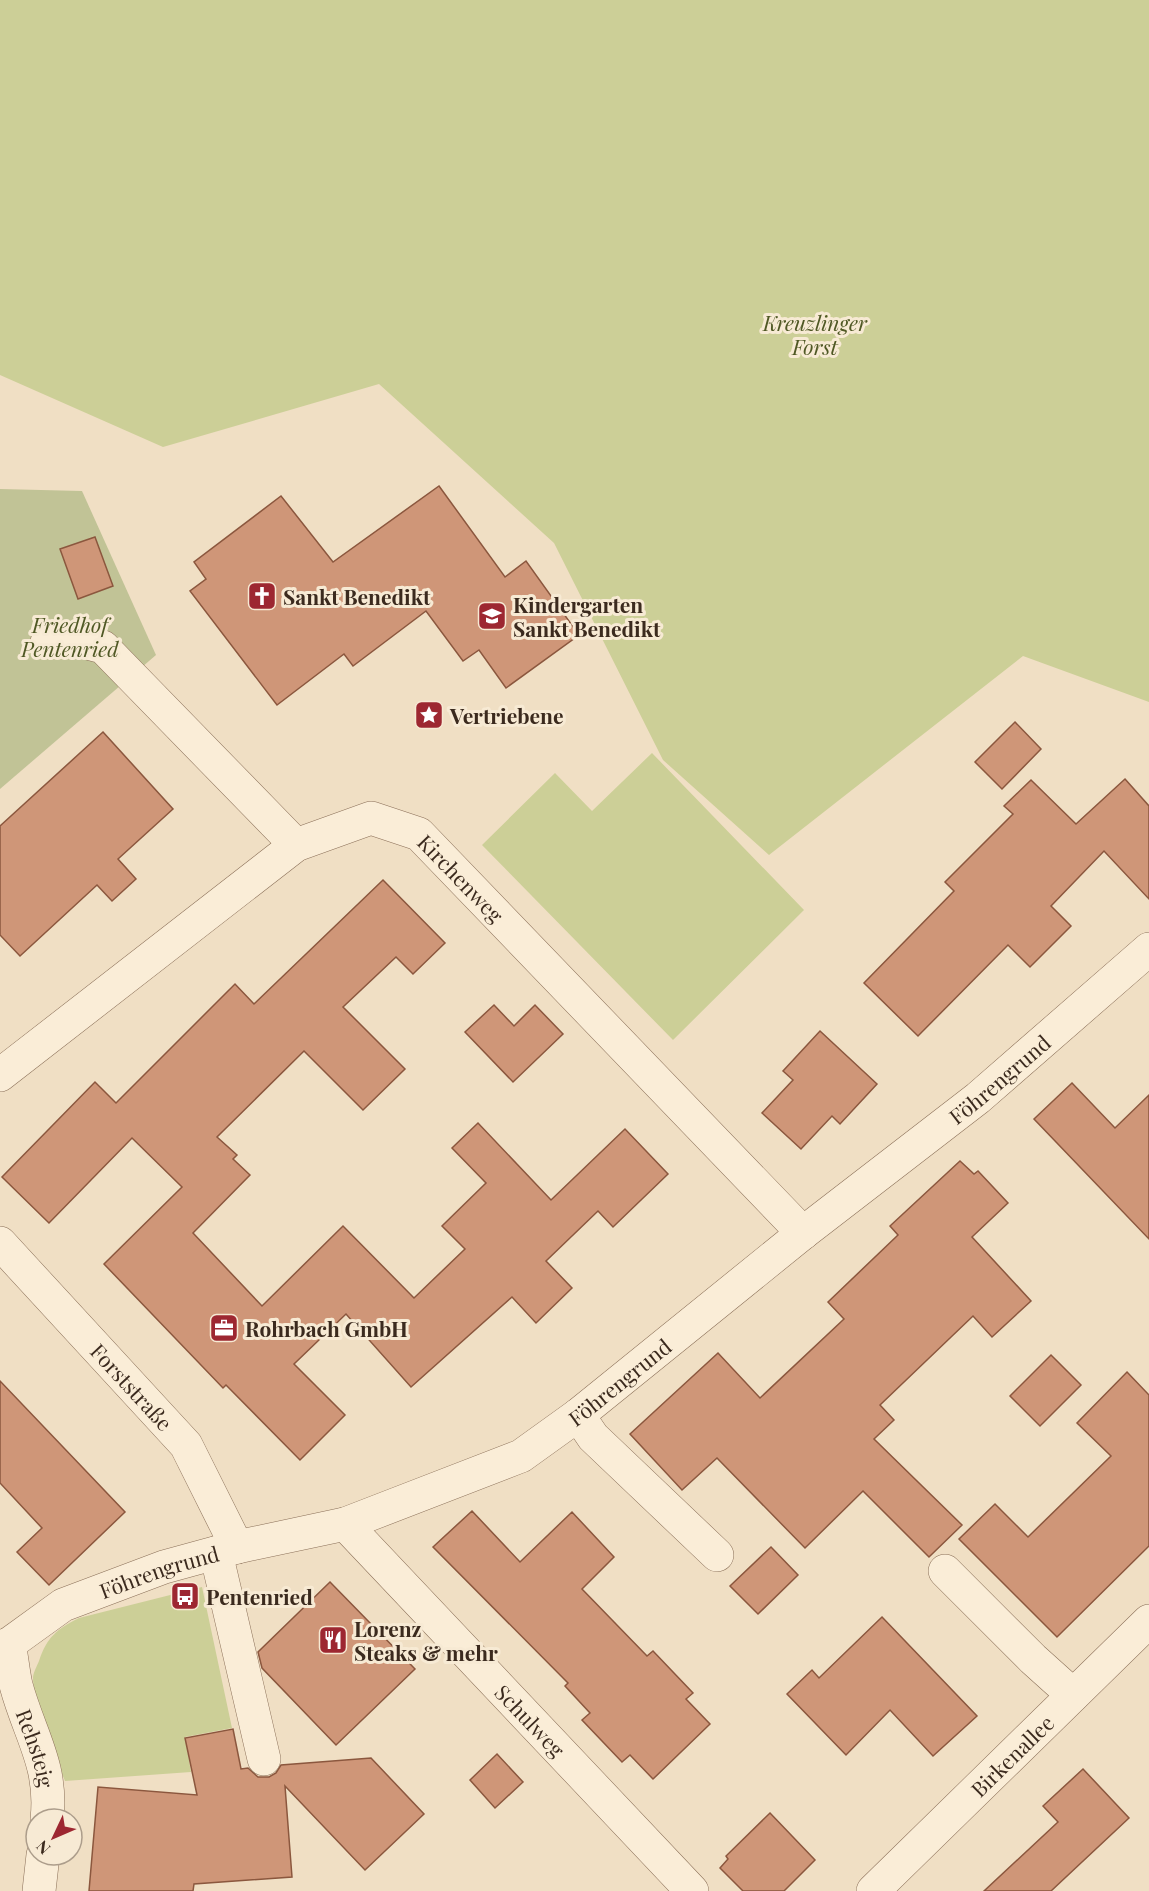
<svg xmlns="http://www.w3.org/2000/svg" width="1149" height="1891" viewBox="0 0 1149 1891" font-family="'Playfair Display',serif">
<style>
.green{fill:#cccf97}
.cemetery{fill:#c1c396}
.building{fill:#cf9678;stroke:#8b573e;stroke-width:1.5}
.lines{fill:none;stroke-linecap:round;stroke-linejoin:round}
.minor-casing{stroke:#8b7059;stroke-width:34}
.minor{stroke:#faedd7;stroke-width:33}
.labels{text-anchor:middle;dominant-baseline:central;stroke-width:6;stroke-linejoin:round;paint-order:stroke}
.park-label{font-size:21px;font-style:italic;fill:#4f5824;stroke:#f7ead4}
.poi-label{font-size:21px;font-weight:bold;fill:#3b2a1e;stroke:#f7ead4;text-anchor:start}
.street-label{font-size:21px;fill:#3b2a1e;stroke:#f7ead4}
</style>
<rect width="100%" height="100%" fill="#f0dfc4"/>
<g class="green">
<polygon points="0,0 1149,0 1149,702 1023,656 769,855 663,760 554,543 379,384 163,447 0,375"/>
<polygon points="652,753 804,910 673,1040 482,845 555,773 592,811"/>
<path d="M202,1587l30,141 -47,9 6,35 -126,9c-10,-25 -32,-77 -32,-103 0,-5 4,-12 6,-17 8,-24 18,-32 40,-43z"/>
</g>
<polygon class="cemetery" points="0,489 82,491 156,655 0,789"/>
<g class="building">
<polygon points="439,486 505,577 526,561 579,635 506,688 479,650 463,661 426,611 353,666 344,654 277,705 190,591 206,579 194,562 281,496 333,562"/>
<polygon points="95,537 113,586 78,599 60,549"/>
<polygon points="1015,722 1041,749 1002,789 975,762"/>
<polygon points="103,732 173,809 118,859 136,879 112,901 97,885 20,956 0,935 0,826"/>
<polygon points="1125,779 1149,806 1149,899 1104,851 1051,906 1071,926 1030,967 1008,945 918,1036 864,983 954,891 945,882 1013,814 1004,806 1031,780 1076,824"/>
<polygon points="383,880 445,943 413,974 396,957 343,1007 405,1069 363,1110 304,1051 217,1137 237,1155 233,1159 250,1175 193,1233 262,1306 343,1226 414,1298 465,1249 442,1226 486,1183 452,1148 478,1123 551,1200 625,1129 668,1174 613,1227 598,1211 546,1261 572,1288 536,1323 512,1297 411,1387 346,1314 294,1364 345,1415 300,1460 226,1385 223,1388 104,1264 182,1187 132,1138 49,1223 2,1177 95,1082 116,1103 235,984 254,1004"/>
<polygon points="494,1005 514,1026 535,1005 563,1034 513,1082 465,1032"/>
<polygon points="820,1031 877,1084 840,1124 832,1116 801,1149 762,1113 793,1080 783,1071"/>
<polygon points="1072,1083 1115,1128 1149,1095 1149,1239 1034,1119"/>
<polygon points="960,1161 974,1174 978,1171 1008,1203 972,1237 1031,1301 992,1337 973,1316 880,1405 894,1420 874,1439 962,1525 929,1557 863,1491 805,1548 717,1458 682,1490 630,1434 718,1353 760,1398 844,1319 828,1302 898,1235 890,1226"/>
<polygon points="1051,1355 1081,1385 1040,1426 1010,1396"/>
<polygon points="1127,1372 1149,1395 1149,1546 1057,1637 959,1539 995,1504 1028,1537 1111,1456 1077,1423"/>
<polygon points="0,1381 125,1512 49,1585 17,1552 42,1528 0,1483"/>
<polygon points="472,1511 520,1562 572,1512 614,1557 582,1589 647,1656 653,1651 693,1693 686,1699 710,1724 653,1779 630,1755 622,1762 582,1720 590,1713 565,1686 568,1683 433,1547"/>
<polygon points="771,1547 798,1575 758,1614 730,1586"/>
<polygon points="330,1582 415,1669 336,1745 262,1668 258,1652"/>
<polygon points="882,1617 977,1716 933,1756 890,1710 846,1755 787,1694 812,1670 819,1678"/>
<polygon points="233,1729 241,1769 248,1768 258,1777 269,1777 276,1773 281,1765 371,1758 424,1814 365,1870 285,1786 292,1877 194,1884 193,1891 89,1891 98,1787 197,1795 185,1738"/>
<polygon points="497,1754 523,1782 495,1808 470,1780"/>
<polygon points="1083,1769 1129,1818 1051,1891 984,1891 1058,1822 1043,1806"/>
<polygon points="770,1813 815,1860 784,1891 743,1891 720,1868 728,1859 726,1856"/>
</g>
<g class="lines">
<g class="minor-casing">
<g id="minor">
<polyline points="47,642 69,638 103,647 296,845"/>
<path id="s1" d="M0,1075l296,-230 75,-27 48,16 384,399"/>
<path id="s2" d="M0,1243l186,202 51,102"/>
<polyline points="578,1415 593,1437 717,1555"/>
<path id="s3" d="M345,1524l347,367"/>
<polyline points="216,1553 264,1759"/>
<polyline points="945,1571 1033,1659 1073,1695"/>
<path id="s4" d="M9,1644c3,13 4,28 7,41 13,49 37,80 31,134"/>
<path id="s5" d="M0,1647l9,-3 54,-39 101,-38 73,-20 108,-23 176,-68 57,-41 225,-182 175,-135 171,-149"/>
<polyline points="39,1891 43,1855"/>
<path id="s6" d="M873,1891l276,-270"/>
</g>
</g>
<use href="#minor" class="minor"/>
</g>
<defs>
<g id="church-square" transform="scale(1.5)"><rect x="-9" y="-9" width="18" height="18" rx="4" fill="#9d2731" stroke="#f7ead4"/><path d="M-1.2-6h2.4v3.5h3.3v2.4h-3.3V6h-2.4V-.1h-3.3v-2.4h3.3Z" fill="#fff"/></g>
<g id="school-square" transform="scale(1.5)"><rect x="-9" y="-9" width="18" height="18" rx="4" fill="#9d2731" stroke="#f7ead4"/><path d="M0-5L7-2L0 1L-7-2ZM-4 1L0 2.5L4 1V4Q0 6-4 4Z" fill="#fff"/></g>
<g id="sight-square" transform="scale(1.5)"><rect x="-9" y="-9" width="18" height="18" rx="4" fill="#9d2731" stroke="#f7ead4"/><path d="M0-6L1.8-2.2L6-1.7L2.9 1.2L3.7 5.4L0 3.3L-3.7 5.4L-2.9 1.2L-6-1.7L-1.8-2.2Z" fill="#fff"/></g>
<g id="office-square" transform="scale(1.5)"><rect x="-9" y="-9" width="18" height="18" rx="4" fill="#9d2731" stroke="#f7ead4"/><path d="M-6-3h4V-5.5h4V-3h4V5H-6ZM-1-4.5V-3h2v-1.5ZM-6 0V1H6V0Z" fill="#fff"/></g>
<g id="bus-square" transform="scale(1.5)"><rect x="-9" y="-9" width="18" height="18" rx="4" fill="#9d2731" stroke="#f7ead4"/><path d="M-5-6H5V4H4V6H2V4H-2V6H-4V4H-5ZM-3.5-4V0h7V-4ZM-3.5 1.2v1.5H-2V1.2ZM2 1.2v1.5H3.5V1.2Z" fill="#fff"/></g>
<g id="restaurant-square" transform="scale(1.5)"><rect x="-9" y="-9" width="18" height="18" rx="4" fill="#9d2731" stroke="#f7ead4"/><path d="M-5-6h1v4h1v-4h1v4h1v-4h1v5L-1.5 .5V6h-2V.5L-5-1ZM5-6V6H3V1.5H1.5Q1.5-4 5-6Z" fill="#fff"/></g>
</defs>
<g fill-rule="evenodd">
<use href="#church-square" x="262" y="596"/>
<use href="#school-square" x="492" y="616"/>
<use href="#sight-square" x="429" y="715"/>
<use href="#office-square" x="224" y="1328"/>
<use href="#bus-square" x="185" y="1596"/>
<use href="#restaurant-square" x="333" y="1640"/>
</g>
<g class="labels">
<g class="park-label">
<text x="815" y="322">Kreuzlinger<tspan x="815" dy="24">Forst</tspan></text>
<text x="70" y="624">Friedhof<tspan x="70" dy="24">Pentenried</tspan></text>
</g>
<g class="poi-label">
<text x="283" y="596">Sankt Benedikt</text>
<text x="513" y="604">Kindergarten<tspan x="513" dy="24">Sankt Benedikt</tspan></text>
<text x="450" y="715">Vertriebene</text>
<text x="245" y="1328">Rohrbach GmbH</text>
<text x="206" y="1596">Pentenried</text>
<text x="354" y="1628">Lorenz<tspan x="354" dy="24">Steaks &amp; mehr</tspan></text>
</g>
<g class="street-label">
<text stroke="none"><textPath href="#s1" startOffset="566">Kirchenweg</textPath></text>
<text stroke="none"><textPath href="#s5" startOffset="1168">Föhrengrund</textPath></text>
<text stroke="none"><textPath href="#s5" startOffset="682">Föhrengrund</textPath></text>
<text stroke="none"><textPath href="#s2" startOffset="195">Forststraße</textPath></text>
<text stroke="none"><textPath href="#s5" startOffset="178">Föhrengrund</textPath></text>
<text stroke="none"><textPath href="#s3" startOffset="270">Schulweg</textPath></text>
<text stroke="none"><textPath href="#s4" startOffset="108">Rehsteig</textPath></text>
<text stroke="none"><textPath href="#s6" startOffset="194">Birkenallee</textPath></text>
</g>
</g>
<g transform="translate(54 1837) rotate(226)"><circle r="28" fill="#f7ead4" stroke="#ac9d8b" stroke-width="1.5"/>
<path d="M0-4.5L10 22L0 15L-10 22Z" fill="#9d2731"/>
<text y="-9" font-size="16" font-weight="bold" text-anchor="middle" fill="#3b2a1e">N</text>
</g>
</svg>
